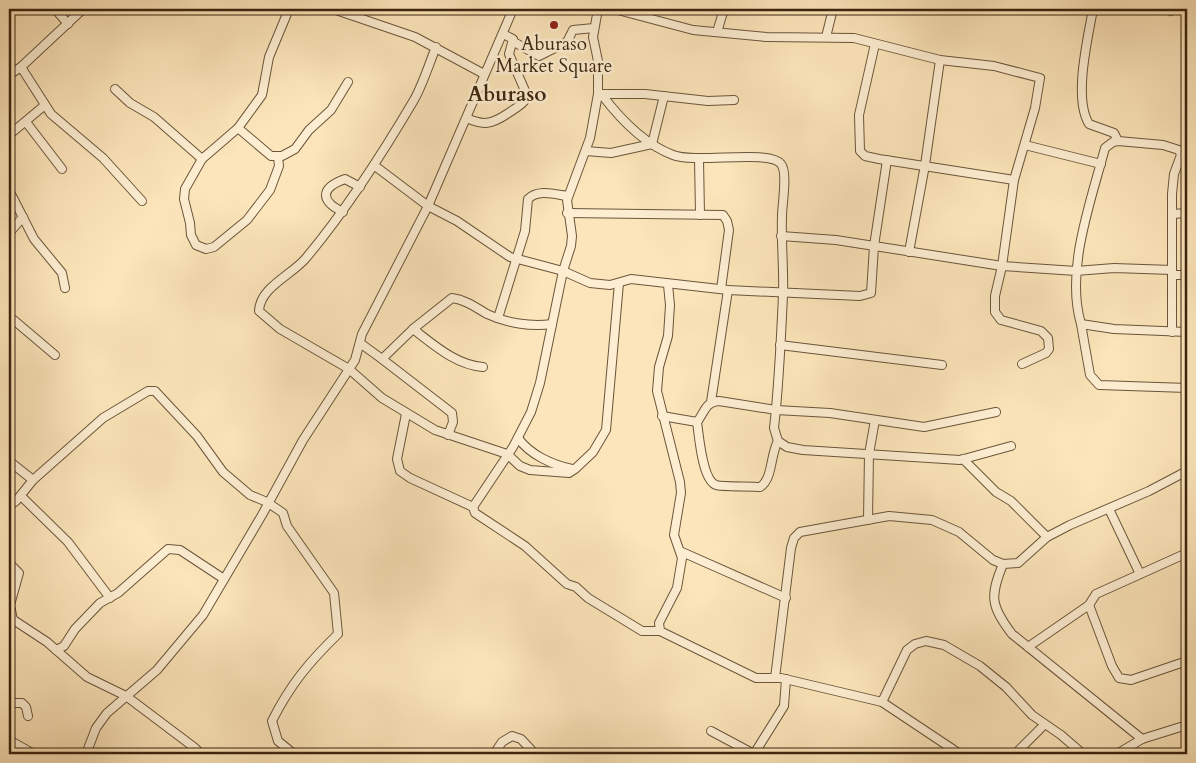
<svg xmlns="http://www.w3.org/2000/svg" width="1196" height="763" viewBox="0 0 1196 763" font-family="Cardo,serif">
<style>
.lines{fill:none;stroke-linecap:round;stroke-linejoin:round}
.stream{stroke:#877153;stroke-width:1}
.minor-casing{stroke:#6b553a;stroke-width:10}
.minor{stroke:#fdeed2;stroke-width:8}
.poi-dot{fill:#8f2418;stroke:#fdeed2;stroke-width:2}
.labels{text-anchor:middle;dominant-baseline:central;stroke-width:5;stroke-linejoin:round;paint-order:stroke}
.poi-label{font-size:19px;fill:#3b250f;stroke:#fdeed2}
.quarter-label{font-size:21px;font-weight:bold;fill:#3b250f;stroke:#fdeed2}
</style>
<rect width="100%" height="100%" fill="#fce5ba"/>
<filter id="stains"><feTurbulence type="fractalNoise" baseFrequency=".004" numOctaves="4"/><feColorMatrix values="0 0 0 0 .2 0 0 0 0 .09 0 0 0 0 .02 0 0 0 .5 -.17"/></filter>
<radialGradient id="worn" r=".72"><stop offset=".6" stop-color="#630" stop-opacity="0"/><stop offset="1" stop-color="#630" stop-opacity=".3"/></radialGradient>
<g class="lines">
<polyline class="stream" points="1161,9 1170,16 1183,11 1187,21"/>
<g class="minor-casing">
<g id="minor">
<polyline points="55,9 68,24"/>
<polyline points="333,9 415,37 484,74"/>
<polyline points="598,9 593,37 598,61 598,94 590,138 567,200 572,236 571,246 563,271 540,383 531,412 513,447 473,507 475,513 525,546 567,584 576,587 588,598 642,631 660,631"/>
<polyline points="614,9 693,30 766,37 854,38 940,60 994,66 1040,78 1035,108 1014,180 1002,266 995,296 995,312 1001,320 1041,331 1048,338 1049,349 1046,353 1022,364"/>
<path d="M1093,9c-5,29 -20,89 -4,115l25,9 4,8"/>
<polyline points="717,32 724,9"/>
<polyline points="826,37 833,9"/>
<polyline points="514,42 539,56 567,42 573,30 594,28"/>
<polyline points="875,44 859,115 860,151 865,156 879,159 1014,180"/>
<path d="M436,47c-7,17 -13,37 -22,53 -33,56 -67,109 -108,158 -14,17 -46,29 -47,53l21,18 69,40 33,29 53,32 72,24 13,12 10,4 39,3 6,-4 18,-17 13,-22 13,-147"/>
<polyline points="21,67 51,114 103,158 142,201"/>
<polyline points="9,75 21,67 83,9"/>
<polyline points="115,89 130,103 154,117 202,159"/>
<polyline points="600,94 645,94 708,101 734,100"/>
<path d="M602,95c19,25 42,49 71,60 22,9 97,-6 108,9 7,8 1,41 1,52 -1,26 2,53 1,79 -2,45 -4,89 -9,133l4,13 9,6 16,3 157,10 51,-14"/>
<path d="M467,118c16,8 25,6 40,-4 7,-5 14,-8 19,-15v-6l-17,-39 4,-15 -10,-5"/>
<polyline points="26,122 62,169"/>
<polyline points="238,128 271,156 282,156 295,149 309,130 331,110 348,82"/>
<polyline points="9,135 45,105"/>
<polyline points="652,144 664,96"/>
<polyline points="1025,145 1101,164"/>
<polyline points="586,151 611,153 652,144"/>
<polyline points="278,157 279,166 270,190 247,220 214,247 206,249 196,245 191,235 190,223 184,199 185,189 202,159 238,128 262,95 269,57 289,9"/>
<polyline points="699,159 700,215"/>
<polyline points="375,166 428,206 457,221 510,257 563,271 590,283 610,285 631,279 728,290 860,296 871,293 874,246 887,160"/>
<polyline points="9,190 34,239 62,273 65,288"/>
<path d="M343,212c-23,-11 -23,-24 2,-33l15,8"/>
<polyline points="567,213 723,215 727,221 729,230 721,289"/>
<polyline points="1172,214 1187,213"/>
<polyline points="9,233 23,217"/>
<path d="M781,236l55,4 166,26 74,5 38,-3 58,2v-76l2,-20 7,-19 -2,-5 -16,-5 -45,-4 -5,1 -8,6c-14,53 -40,122 -24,176l33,5 73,3"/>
<polyline points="909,252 925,165 940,60"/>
<polyline points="1172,270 1172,332"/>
<polyline points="1172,275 1187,275"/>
<polyline points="668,285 670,305 668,336 659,367 657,391 680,482 681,493 674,535 682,558 677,588 659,623 660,631 756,678 781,678 882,702 960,754"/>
<polyline points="9,316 55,355"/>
<path d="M498,318l27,-87 3,-32c10,-10 26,-5 39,-3"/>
<polyline points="1081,324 1090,375 1099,385 1187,388"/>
<path d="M413,329c21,16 43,36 70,38"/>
<path d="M360,343l22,16 31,-30 39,-31c14,2 23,9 35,16 19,9 44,13 65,10"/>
<polyline points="780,345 942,365"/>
<polyline points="382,359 452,413 453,422 448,435"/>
<polyline points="711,402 728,290"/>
<polyline points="406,414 397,459 400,471 410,478 473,507"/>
<path d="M662,416l35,6c8,-10 8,-20 22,-21l57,9 54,3 94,14 72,-15"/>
<path d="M697,422c2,13 5,58 19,63 6,2 35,1 44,2 13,-8 10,-32 18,-46"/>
<path d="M518,438c12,17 35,27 54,31"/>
<polyline points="963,459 996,492 1011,501 1047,537"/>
<polyline points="9,461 33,480 16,501 9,506"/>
<path d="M33,480l70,-62 45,-27h7l42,45 26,36 27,23 17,7 16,11 4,13 47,67 4,41c-29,28 -48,51 -66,87l6,20 16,13"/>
<polyline points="21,496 68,542 110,598"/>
<polyline points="1109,509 1140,574"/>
<polyline points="868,520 869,454 875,420"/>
<polyline points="682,552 786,598"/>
<polyline points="9,563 19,573 10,605 13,620"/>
<path d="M1003,564c-13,32 -13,41 9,70l130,105"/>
<polyline points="1089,605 1112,666 1119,678 1131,680 1187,661"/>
<polyline points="9,617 47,642 87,677 126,696 195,748 201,754"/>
<polyline points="1028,647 1089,605 1096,594 1187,553"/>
<polyline points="56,650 64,646 75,629 100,603 118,593 168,549 180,550 224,579"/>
<polyline points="775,678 791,548 794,538 800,532 889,516 932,520 959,532 993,560 1003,564 1018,563 1047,537 1070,525 1149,491 1187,471"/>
<polyline points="882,702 907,650 915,644 926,641 944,645 980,666 1006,687 1032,715 1061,735 1083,754"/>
<polyline points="9,703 22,703 26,707 28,716"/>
<polyline points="711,731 754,754"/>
<polyline points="9,740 34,754"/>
<polyline points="86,754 96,728 107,713 157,670 203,615 262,515 303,440 355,360 362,334 428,206 513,9"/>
<polyline points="494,754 502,742 512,736 521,739 535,754"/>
<polyline points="754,754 784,706 786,679"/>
<polyline points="1015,754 1044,725"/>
<polyline points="1117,754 1142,739 1187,725"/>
</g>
</g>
<use href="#minor" class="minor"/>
</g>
<circle class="poi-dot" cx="554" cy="25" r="5"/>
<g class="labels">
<g class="poi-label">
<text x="554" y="44">Aburaso<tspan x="554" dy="22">Market Square</tspan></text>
</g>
<g class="quarter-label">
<text x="507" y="94">Aburaso</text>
</g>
</g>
<rect width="1196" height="763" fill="none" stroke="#fce5ba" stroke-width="30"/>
<rect x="10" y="10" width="1176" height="743" fill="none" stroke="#3b250f" stroke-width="2.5"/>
<rect x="15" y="15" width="1166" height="733" fill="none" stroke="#3b250f"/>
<rect width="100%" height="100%" filter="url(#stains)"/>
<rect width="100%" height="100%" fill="url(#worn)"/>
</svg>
